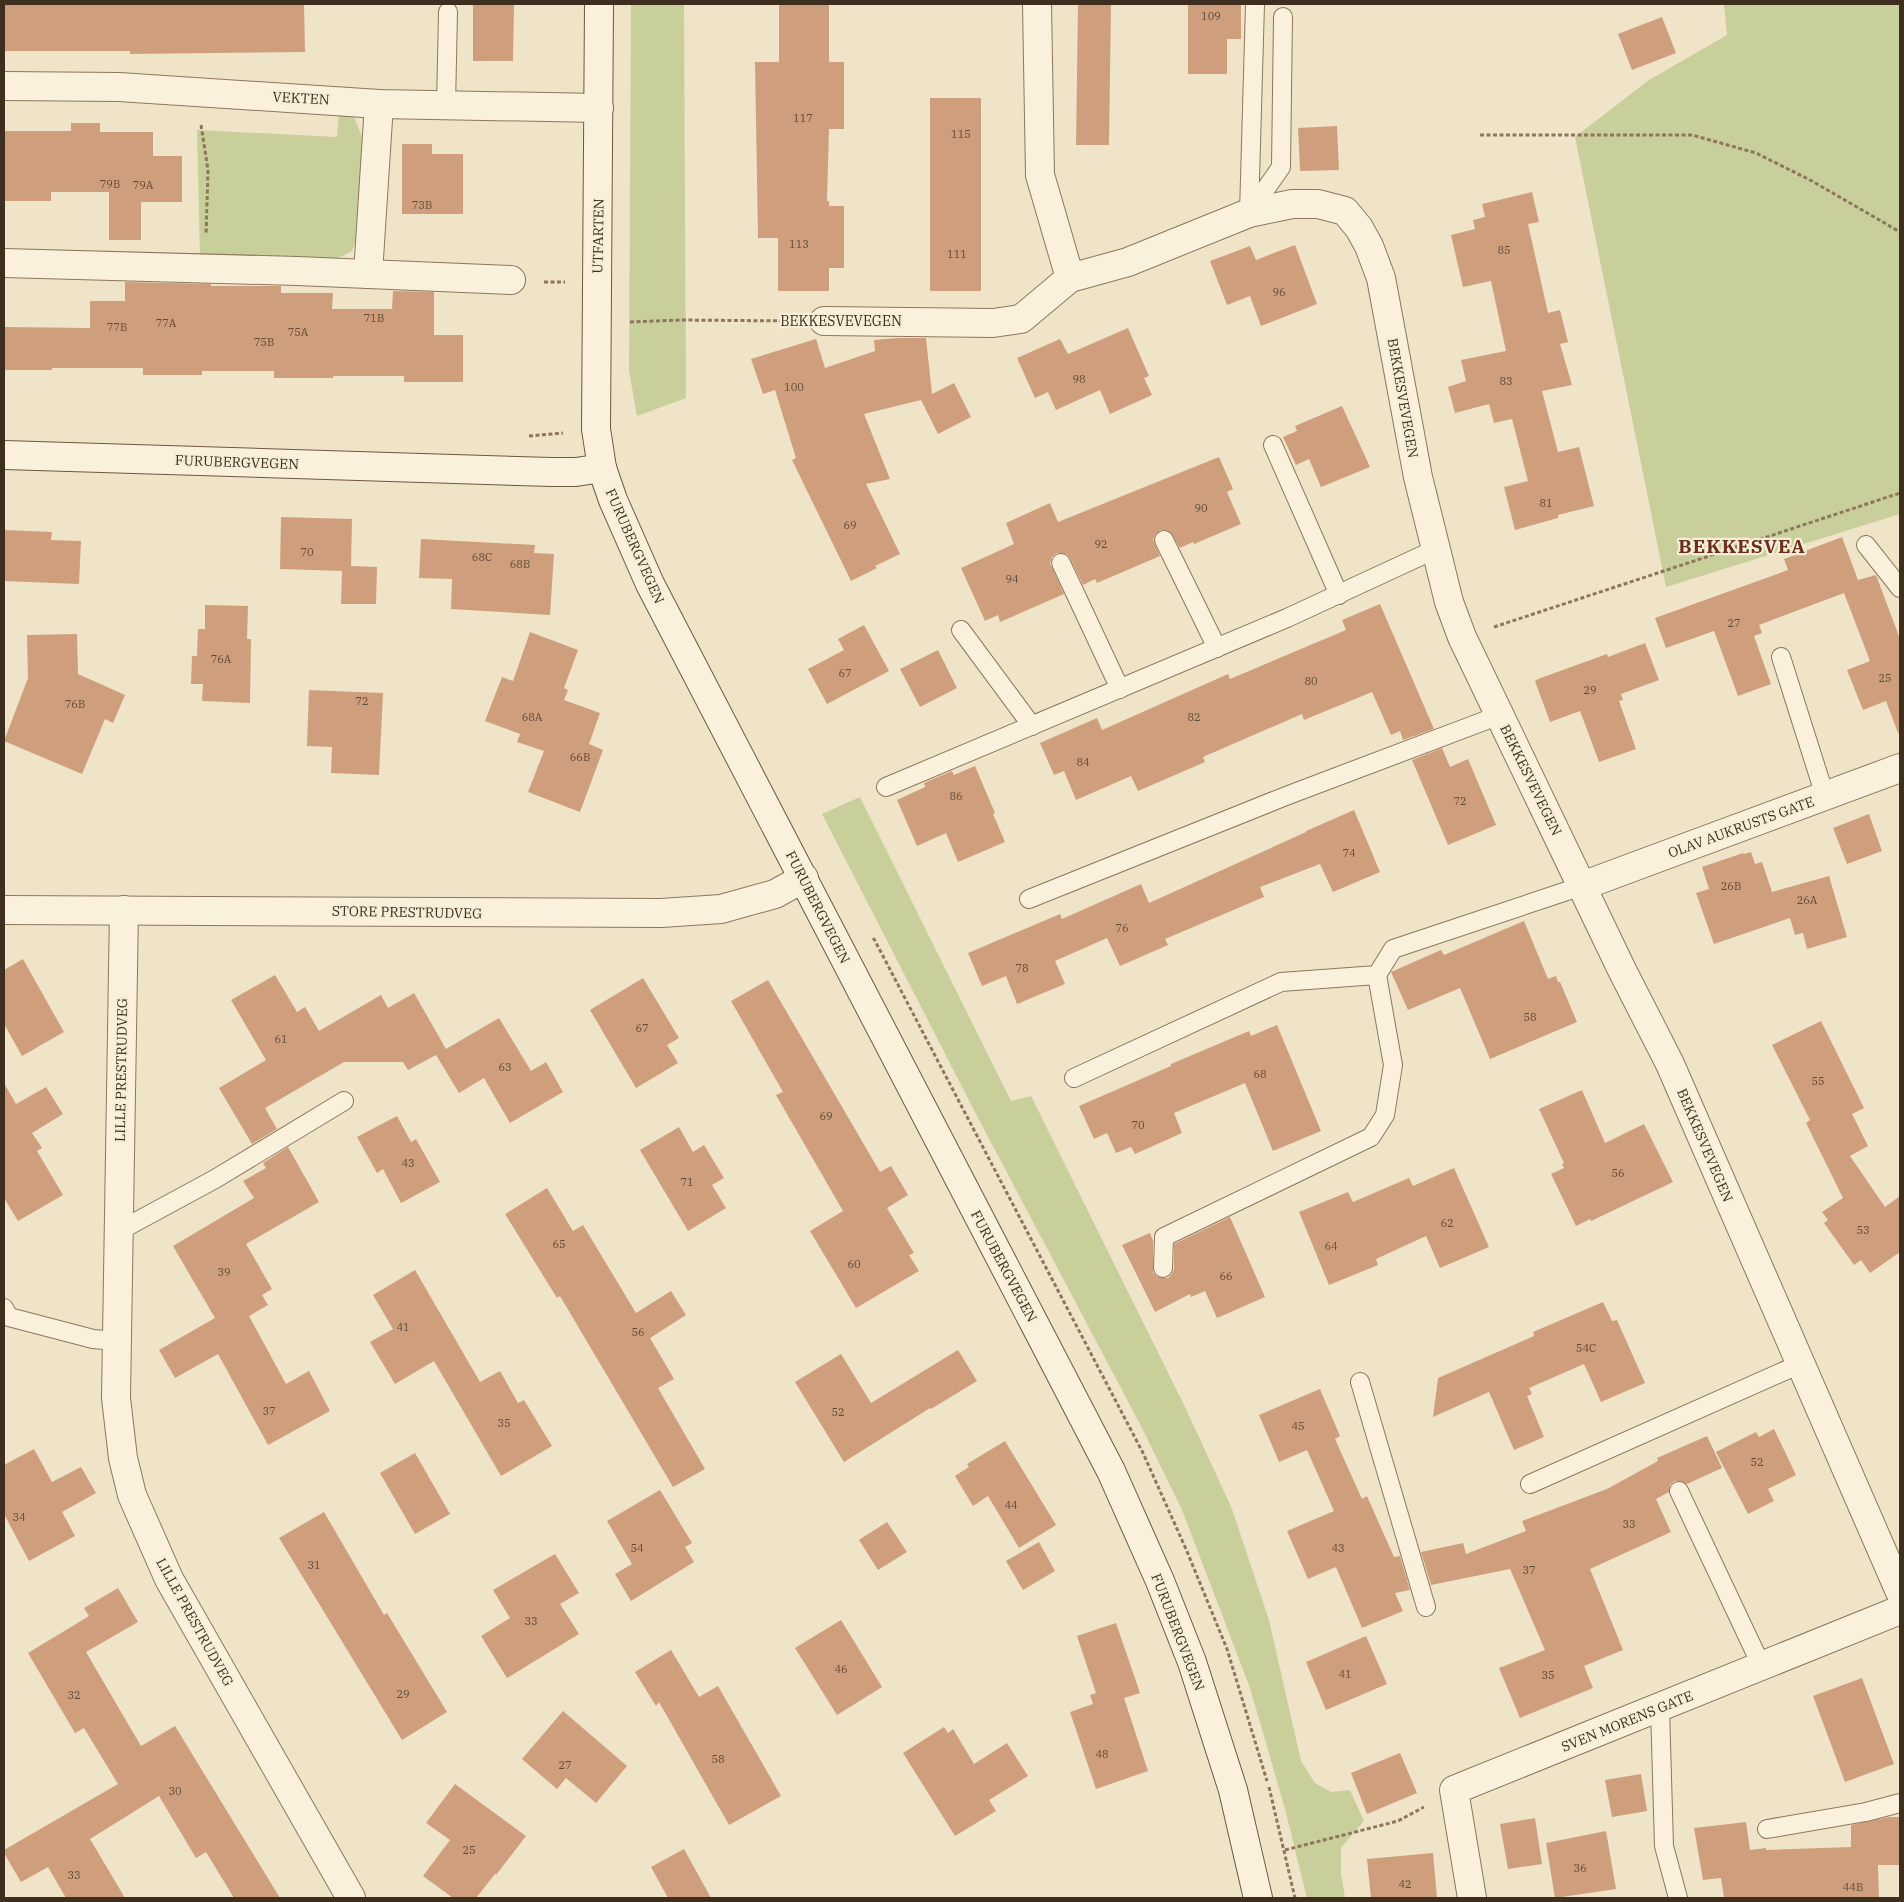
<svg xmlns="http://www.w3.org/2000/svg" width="1904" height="1902" viewBox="0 0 1904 1902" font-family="'IBM Plex Serif',serif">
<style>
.green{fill:#c9cf9b}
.building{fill:#cf9f7d}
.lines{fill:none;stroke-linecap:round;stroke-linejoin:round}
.lane-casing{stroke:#8d765c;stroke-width:20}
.street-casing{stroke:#8d765c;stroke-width:30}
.secondary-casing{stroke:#6f573f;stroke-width:30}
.path{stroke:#8d765c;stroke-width:3;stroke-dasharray:4 2.5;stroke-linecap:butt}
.lane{stroke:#faf1dc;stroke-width:18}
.street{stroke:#faf1dc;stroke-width:28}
.secondary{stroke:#faf1dc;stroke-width:28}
.labels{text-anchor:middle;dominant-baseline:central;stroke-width:4.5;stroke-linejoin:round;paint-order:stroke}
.number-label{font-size:11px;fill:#624a37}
.street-label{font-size:14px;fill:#3d2e20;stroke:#f7eed8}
.district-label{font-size:19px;font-weight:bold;letter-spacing:1px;fill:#6b2e1e;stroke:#f7eed8}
</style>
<rect width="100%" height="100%" fill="#f0e4c8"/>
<g class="green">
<polygon points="631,4 684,4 686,398 637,416 629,371"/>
<polygon points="1724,4 1900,4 1900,514 1666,587 1575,137 1649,80 1727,35"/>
<polygon points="339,112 353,114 362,137 358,239 351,252 330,262 200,257 197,130 337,137"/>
<polygon points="860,797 1011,1101 1031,1096 1187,1411 1232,1509 1269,1620 1301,1761 1315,1783 1331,1792 1350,1790 1364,1821 1341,1848 1341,1873 1345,1898 1307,1898 1285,1809 1250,1688 1182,1510 1142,1428 976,1114 822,814"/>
</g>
<g class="building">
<polygon points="4,4 304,4 305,52 130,54 130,51 4,51"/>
<polygon points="473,4 514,4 513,61 473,61"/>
<polygon points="779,4 829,4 829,62 844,62 844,129 829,129 827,201 829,201 829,206 844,206 844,268 829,268 829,291 778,291 778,238 758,238 755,62 779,62"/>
<polygon points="1078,4 1111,4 1109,145 1076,145"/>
<polygon points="1188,4 1241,4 1241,39 1227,39 1227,74 1188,74"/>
<polygon points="1662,17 1676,53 1632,70 1618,34"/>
<rect x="930" y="98" width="51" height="193"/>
<polygon points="71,123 100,123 100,132 153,132 153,156 182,156 182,202 141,202 141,240 109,240 109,192 51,192 51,201 4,201 4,131 71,131"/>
<polygon points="1337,126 1339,170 1300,171 1298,128"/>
<polygon points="402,144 432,144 432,154 463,154 463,214 402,214"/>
<polygon points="1532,192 1539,222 1528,224 1548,313 1560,310 1568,342 1560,344 1572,385 1542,391 1558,452 1579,447 1594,506 1558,515 1558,518 1515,530 1504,487 1528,481 1512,419 1494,423 1489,404 1455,413 1448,387 1466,381 1461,360 1506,351 1491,281 1463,287 1451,235 1475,229 1473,220 1485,217 1482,204"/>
<polygon points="1295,245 1317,304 1261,326 1250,296 1227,305 1210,261 1250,246 1256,260"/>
<polygon points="125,282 211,284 211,286 281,286 281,293 333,293 332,309 392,309 393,291 434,292 434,335 463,335 463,382 404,382 404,376 333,376 333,378 274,378 274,371 202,371 202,375 143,375 143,368 52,368 52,370 4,370 4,327 90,328 90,301 125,301"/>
<polygon points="1128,328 1149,376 1144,378 1152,395 1110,414 1100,390 1056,410 1048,392 1035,398 1017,358 1060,339 1068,354"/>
<polygon points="898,338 926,338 932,394 954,383 971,417 938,434 921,400 864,414 890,479 866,484 900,554 875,566 877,568 851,581 792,460 796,458 775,390 763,394 751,359 816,339 825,368 875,351 874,340"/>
<polygon points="1342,406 1370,467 1321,487 1309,459 1296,465 1283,437 1297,431 1295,426"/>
<polygon points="1219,457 1233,489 1227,492 1241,524 1194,544 1193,542 1180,548 1170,532 1165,530 1160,530 1155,535 1153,540 1160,556 1097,583 1095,579 1083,585 1070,558 1067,554 1057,553 1052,557 1050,563 1064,594 1000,622 998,615 985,621 961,568 1014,544 1006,523 1050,503 1058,522"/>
<polygon points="281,517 352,519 351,566 377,567 376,604 341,604 342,571 280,569"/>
<polygon points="4,530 52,532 51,540 81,541 79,584 4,581"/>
<polygon points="1842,537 1858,580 1876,575 1900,639 1900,732 1898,733 1886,701 1863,710 1847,670 1870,661 1844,593 1759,625 1762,633 1754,636 1771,684 1738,696 1714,631 1666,648 1655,618 1788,570 1784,559"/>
<polygon points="421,539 535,545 534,553 554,554 550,615 451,609 452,579 419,578"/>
<polygon points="1380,604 1434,729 1403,740 1400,731 1391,735 1372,692 1304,720 1302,714 1203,757 1205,762 1138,791 1131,776 1076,800 1064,771 1054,775 1040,743 1097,718 1102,730 1228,674 1230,679 1346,630 1342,620"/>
<polygon points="205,605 248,606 247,639 251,639 250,703 202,701 203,684 191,684 192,656 197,656 198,629 205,629"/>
<polygon points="864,625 889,671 827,704 808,669 844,650 838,639"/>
<polygon points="530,632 578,650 564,688 568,690 564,700 600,713 589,744 603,750 580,812 528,792 544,751 517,742 520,734 485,721 502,677 513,681"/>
<polygon points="77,634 78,674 125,695 113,723 105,719 82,774 4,741 28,678 27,635"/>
<polygon points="1645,643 1659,680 1621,694 1623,700 1619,701 1636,749 1599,762 1580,711 1550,722 1535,681 1538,679 1607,654 1608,657"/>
<polygon points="938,650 957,688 920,707 900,669"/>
<polygon points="309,690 383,693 379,775 331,773 332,747 307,746"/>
<polygon points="1442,748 1450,767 1468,759 1496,825 1448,845 1412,760"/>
<polygon points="975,766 995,813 993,814 1005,842 958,862 946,833 917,846 897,800 925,787 924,783 952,771 954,775"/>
<polygon points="1354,810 1380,872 1333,892 1320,864 1260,887 1264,897 1165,939 1168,945 1120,966 1107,938 1055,961 1065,984 1017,1004 1006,976 982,986 968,953 1060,914 1062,919 1141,884 1149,903 1306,832 1306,831"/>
<polygon points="1869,814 1882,851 1847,864 1833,828"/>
<polygon points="1751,852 1755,864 1762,862 1772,892 1829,876 1847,937 1807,949 1803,933 1795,935 1790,918 1714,944 1696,893 1709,889 1702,867 1743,853 1744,854"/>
<polygon points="1524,921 1548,979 1556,976 1558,982 1560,982 1577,1022 1490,1059 1460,988 1408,1010 1391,972 1441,950 1444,955"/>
<polygon points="23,959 64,1032 22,1056 4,1024 4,970"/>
<polygon points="275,975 297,1012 305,1007 319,1031 381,995 388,1008 414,993 446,1049 499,1018 531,1071 546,1062 563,1092 510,1123 484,1078 459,1093 436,1055 408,1070 403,1062 344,1062 265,1108 277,1129 252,1144 219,1088 266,1060 231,1000"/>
<polygon points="643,978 679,1038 667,1045 678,1063 636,1088 590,1010"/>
<polygon points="768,980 880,1172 891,1166 908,1195 887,1208 914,1253 909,1255 919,1271 856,1308 810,1231 843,1211 776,1095 783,1092 731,1001"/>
<polygon points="1821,1021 1864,1108 1852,1114 1868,1146 1850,1156 1885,1207 1900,1196 1900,1252 1870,1273 1861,1260 1854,1265 1824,1223 1828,1220 1822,1212 1843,1198 1806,1123 1810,1120 1772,1045"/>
<polygon points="1277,1025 1321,1131 1273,1151 1245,1083 1174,1113 1182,1133 1135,1154 1131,1147 1116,1153 1107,1133 1094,1139 1079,1106 1171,1066 1171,1064 1249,1031 1251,1036"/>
<polygon points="4,1083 16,1104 46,1087 63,1114 32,1133 42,1148 37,1151 63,1195 18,1221 4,1198"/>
<polygon points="1582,1090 1605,1143 1644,1124 1673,1182 1591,1221 1590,1219 1576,1226 1551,1174 1564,1168 1562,1164 1564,1163 1539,1109"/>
<polygon points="397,1116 411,1142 416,1139 440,1182 401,1203 383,1169 377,1173 357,1137"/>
<polygon points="679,1127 693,1152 704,1145 724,1178 712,1185 726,1208 688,1231 640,1150"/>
<polygon points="288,1147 319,1202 246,1244 272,1289 262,1295 268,1305 249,1316 286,1384 309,1371 330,1411 268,1445 218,1354 175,1378 159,1350 215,1318 173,1246 254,1198 243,1181 266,1168 263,1163"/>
<polygon points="1454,1168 1489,1247 1440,1268 1426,1236 1376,1259 1378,1265 1329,1285 1299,1212 1348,1192 1353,1202 1409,1178 1413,1186"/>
<polygon points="547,1188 573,1231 583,1225 636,1313 671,1291 686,1315 650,1338 674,1379 658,1388 705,1469 673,1487 560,1296 557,1298 505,1214"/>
<polygon points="1230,1217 1265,1297 1217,1318 1205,1291 1191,1297 1190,1294 1155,1312 1122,1245 1150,1233 1153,1241 1153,1273 1158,1277 1168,1278 1172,1274 1174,1269 1174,1244"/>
<polygon points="415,1270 480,1382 500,1371 518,1403 524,1400 552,1446 501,1476 434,1361 395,1384 370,1342 393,1329 373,1295"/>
<polygon points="1603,1302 1612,1321 1617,1320 1645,1383 1601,1402 1584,1364 1529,1388 1532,1394 1527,1396 1544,1437 1514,1450 1489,1392 1433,1417 1438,1378 1534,1336 1533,1332"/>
<polygon points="958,1350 977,1381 931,1409 930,1408 844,1462 795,1382 841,1354 871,1403"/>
<polygon points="1320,1389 1340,1436 1335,1439 1362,1499 1367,1496 1394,1557 1400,1556 1410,1590 1395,1593 1403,1611 1362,1628 1336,1567 1308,1579 1287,1531 1334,1511 1307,1450 1279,1462 1259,1415"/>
<polygon points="1774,1429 1796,1475 1768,1489 1774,1501 1748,1514 1716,1452 1756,1432 1759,1437"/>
<polygon points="1707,1436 1722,1468 1687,1484 1680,1481 1675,1481 1670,1485 1669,1492 1656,1499 1671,1532 1590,1569 1623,1650 1584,1666 1593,1688 1520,1718 1499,1668 1545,1650 1510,1569 1431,1585 1421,1552 1463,1543 1466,1554 1526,1531 1522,1521 1607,1489 1658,1461 1657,1458"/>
<polygon points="1005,1441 1056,1525 1019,1548 988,1496 973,1506 955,1476 969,1467 967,1464"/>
<polygon points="34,1449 52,1482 81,1467 96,1493 62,1512 75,1536 29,1561 4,1514 4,1465"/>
<polygon points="415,1453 450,1514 415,1534 380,1473"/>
<polygon points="660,1490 692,1543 685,1547 694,1562 631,1601 615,1574 632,1564 607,1521"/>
<polygon points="324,1512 384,1615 387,1613 447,1712 402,1740 279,1538"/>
<polygon points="887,1522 907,1552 878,1570 859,1540"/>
<polygon points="1039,1542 1055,1571 1023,1590 1006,1561"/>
<polygon points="555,1554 579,1593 560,1604 579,1634 507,1678 481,1636 510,1618 493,1590"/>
<polygon points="118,1588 138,1622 86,1652 141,1746 175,1726 280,1898 234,1898 206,1852 196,1858 159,1796 90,1839 125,1898 66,1898 48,1867 21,1882 4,1853 4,1850 118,1784 84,1728 75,1733 28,1653 89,1616 84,1608"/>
<polygon points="841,1620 882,1687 837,1715 795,1648"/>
<polygon points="1116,1623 1140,1693 1124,1698 1148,1771 1096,1789 1070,1712 1093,1704 1090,1695 1096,1693 1077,1636"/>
<polygon points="1366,1636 1387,1684 1326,1710 1306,1662"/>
<polygon points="671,1650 699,1697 718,1686 781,1796 729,1825 659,1702 656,1706 635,1672"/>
<polygon points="1862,1678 1894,1764 1845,1782 1813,1696"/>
<polygon points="563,1711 627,1766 596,1803 566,1778 557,1789 522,1759"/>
<polygon points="944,1727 948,1733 953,1729 974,1764 1007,1743 1028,1776 989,1800 996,1811 955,1836 903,1753"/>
<polygon points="1400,1753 1417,1793 1367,1814 1351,1773"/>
<polygon points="1641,1774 1647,1811 1612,1817 1605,1780"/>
<polygon points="455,1784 526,1836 496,1875 495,1874 476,1898 453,1898 423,1876 450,1840 426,1823"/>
<polygon points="1889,1817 1899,1817 1900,1865 1878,1865 1879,1898 1724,1898 1721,1878 1703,1880 1694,1828 1746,1822 1750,1850 1766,1848 1766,1850 1851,1847 1851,1825"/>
<polygon points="1535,1818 1542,1864 1508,1869 1500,1824"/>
<polygon points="1606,1831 1616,1889 1555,1898 1546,1843"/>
<polygon points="684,1849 711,1898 668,1898 651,1867"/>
<polygon points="1433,1853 1437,1898 1371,1898 1367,1859"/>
</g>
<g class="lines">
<g class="lane-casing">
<g id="lane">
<polyline points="1255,4 1249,213 1281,167 1283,17"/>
<polyline points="446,106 448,12"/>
<polyline points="1273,445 1339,595"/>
<polyline points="1164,540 1217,648"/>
<polyline points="1866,545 1900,588"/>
<polyline points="1061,563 1120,689"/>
<polyline points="961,630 1032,726"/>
<polyline points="1781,657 1825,796"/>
<polyline points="886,787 1287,618 1436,549"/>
<polyline points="1029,899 1286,796 1500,715"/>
<polyline points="1074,1078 1281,982 1377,975"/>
<polyline points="119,1231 215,1179 344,1101"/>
<polyline points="1163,1268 1164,1237 1371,1137 1385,1115 1393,1065 1377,975 1393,949 1582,886"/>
<polyline points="4,1308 9,1317 93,1339 117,1341"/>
<polyline points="1360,1382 1426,1607"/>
<polyline points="1530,1484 1800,1364"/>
<polyline points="1679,1491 1762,1667"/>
<polyline points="1660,1708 1664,1846 1678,1898"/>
<polyline points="1767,1829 1866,1812 1900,1803"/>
</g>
</g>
<g class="street-casing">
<g id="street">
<polyline points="1037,4 1040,175 1070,278 1128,262 1249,213 1292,204 1318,204 1345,211 1359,228 1369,246 1381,278 1418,477 1449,602 1462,637 1622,970 1670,1064 1900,1592"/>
<polyline points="4,86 119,87 379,104 599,108"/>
<polyline points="4,263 297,271 511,280"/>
<polyline points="368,274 379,104"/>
<polyline points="824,321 993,323 1021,319 1070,278"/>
<polyline points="1582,886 1900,768"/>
<polyline points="4,910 661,913 721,909 775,894 804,878"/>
<polyline points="124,910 116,1398 123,1458 132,1495 169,1579 351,1898"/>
<polyline points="1472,1898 1454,1790 1900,1610"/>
</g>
</g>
<g class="secondary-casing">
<g id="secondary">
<polyline points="599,4 596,429 602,468 613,500 650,584 1111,1471 1160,1581 1192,1662 1233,1790 1258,1898"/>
<polyline points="4,455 552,472 576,472 602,468"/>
</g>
</g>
<g class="path">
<polyline points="201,125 208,170 206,235"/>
<polyline points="1480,135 1692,135 1756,153 1812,181 1900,232"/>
<polyline points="544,282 565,282"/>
<polyline points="630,322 680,320 791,321"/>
<polyline points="529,436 563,433"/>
<polyline points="1494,627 1900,493"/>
<polyline points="873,940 874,939 1143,1453 1186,1549 1227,1649 1267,1781"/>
<polyline points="1269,1787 1295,1898"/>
<polyline points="1285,1850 1398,1821 1424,1807"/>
</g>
<use href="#lane" class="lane"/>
<use href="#street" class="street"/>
<use href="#secondary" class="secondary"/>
</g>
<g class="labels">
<g class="number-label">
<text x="1211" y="16">109</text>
<text x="803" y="118">117</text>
<text x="961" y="134">115</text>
<text x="110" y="184">79B</text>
<text x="143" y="185">79A</text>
<text x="422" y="205">73B</text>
<text x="799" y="244">113</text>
<text x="1504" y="250">85</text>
<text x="957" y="254">111</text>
<text x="1279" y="292">96</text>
<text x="374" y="318">71B</text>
<text x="166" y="323">77A</text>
<text x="117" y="327">77B</text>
<text x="298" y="332">75A</text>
<text x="264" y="342">75B</text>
<text x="1079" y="379">98</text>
<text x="1506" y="381">83</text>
<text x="794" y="387">100</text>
<text x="1546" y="503">81</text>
<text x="1201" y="508">90</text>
<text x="850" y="525">69</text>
<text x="1101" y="544">92</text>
<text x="307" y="552">70</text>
<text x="482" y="557">68C</text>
<text x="520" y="564">68B</text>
<text x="1012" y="579">94</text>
<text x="1734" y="623">27</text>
<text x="221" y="659">76A</text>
<text x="845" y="673">67</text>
<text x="1885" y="678">25</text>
<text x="1311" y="681">80</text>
<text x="1590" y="690">29</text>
<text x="362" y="701">72</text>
<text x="75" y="704">76B</text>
<text x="532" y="717">68A</text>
<text x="1194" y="717">82</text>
<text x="580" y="757">66B</text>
<text x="1083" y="762">84</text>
<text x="956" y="796">86</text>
<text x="1460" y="801">72</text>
<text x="1349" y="853">74</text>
<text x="1731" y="886">26B</text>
<text x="1807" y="900">26A</text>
<text x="1122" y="928">76</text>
<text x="1022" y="968">78</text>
<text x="1530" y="1017">58</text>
<text x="642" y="1028">67</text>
<text x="281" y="1039">61</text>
<text x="505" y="1067">63</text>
<text x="1260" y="1074">68</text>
<text x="1818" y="1081">55</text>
<text x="826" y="1116">69</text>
<text x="1138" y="1125">70</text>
<text x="408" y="1163">43</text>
<text x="1618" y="1173">56</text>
<text x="687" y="1182">71</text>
<text x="1447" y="1223">62</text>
<text x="1863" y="1230">53</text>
<text x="559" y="1244">65</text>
<text x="1331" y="1246">64</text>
<text x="854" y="1264">60</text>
<text x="224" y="1272">39</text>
<text x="1226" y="1276">66</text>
<text x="403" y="1327">41</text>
<text x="638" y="1332">56</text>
<text x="1586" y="1348">54C</text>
<text x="269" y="1411">37</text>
<text x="838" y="1412">52</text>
<text x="504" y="1423">35</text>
<text x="1298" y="1426">45</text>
<text x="1757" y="1462">52</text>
<text x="1011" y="1505">44</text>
<text x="19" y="1517">34</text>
<text x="1629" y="1524">33</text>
<text x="637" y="1548">54</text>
<text x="1338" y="1548">43</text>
<text x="314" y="1565">31</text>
<text x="1529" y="1570">37</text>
<text x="531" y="1621">33</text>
<text x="841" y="1669">46</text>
<text x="1345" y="1674">41</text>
<text x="1548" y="1675">35</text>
<text x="403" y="1694">29</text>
<text x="74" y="1695">32</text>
<text x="1102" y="1754">48</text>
<text x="718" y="1759">58</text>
<text x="565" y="1765">27</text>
<text x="175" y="1791">30</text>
<text x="469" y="1850">25</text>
<text x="1580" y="1868">36</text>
<text x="74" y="1875">33</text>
<text x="1405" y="1884">42</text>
<text x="1853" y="1887">44B</text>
</g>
<g class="street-label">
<text transform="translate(301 98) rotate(3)">VEKTEN</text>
<text transform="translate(598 236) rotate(-89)">UTFARTEN</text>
<text x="841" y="321">BEKKESVEVEGEN</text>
<text transform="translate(1403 398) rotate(80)">BEKKESVEVEGEN</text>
<text transform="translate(237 462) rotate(2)">FURUBERGVEGEN</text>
<text transform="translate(635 546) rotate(66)">FURUBERGVEGEN</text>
<text transform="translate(1531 780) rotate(64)">BEKKESVEVEGEN</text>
<text transform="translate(1741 827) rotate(-20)">OLAV AUKRUSTS GATE</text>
<text transform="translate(818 907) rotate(63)">FURUBERGVEGEN</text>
<text transform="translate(407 912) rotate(1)">STORE PRESTRUDVEG</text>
<text transform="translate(121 1070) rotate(-89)">LILLE PRESTRUDVEG</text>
<text transform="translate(1705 1145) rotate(67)">BEKKESVEVEGEN</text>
<text transform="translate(1004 1266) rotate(62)">FURUBERGVEGEN</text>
<text transform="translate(195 1622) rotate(61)">LILLE PRESTRUDVEG</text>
<text transform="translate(1178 1632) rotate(69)">FURUBERGVEGEN</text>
<text transform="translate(1627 1721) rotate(-22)">SVEN MORENS GATE</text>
</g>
<g class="district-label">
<text x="1742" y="546">BEKKESVEA</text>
</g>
</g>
<rect width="1904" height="1902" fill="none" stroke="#3d2e20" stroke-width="10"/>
</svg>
